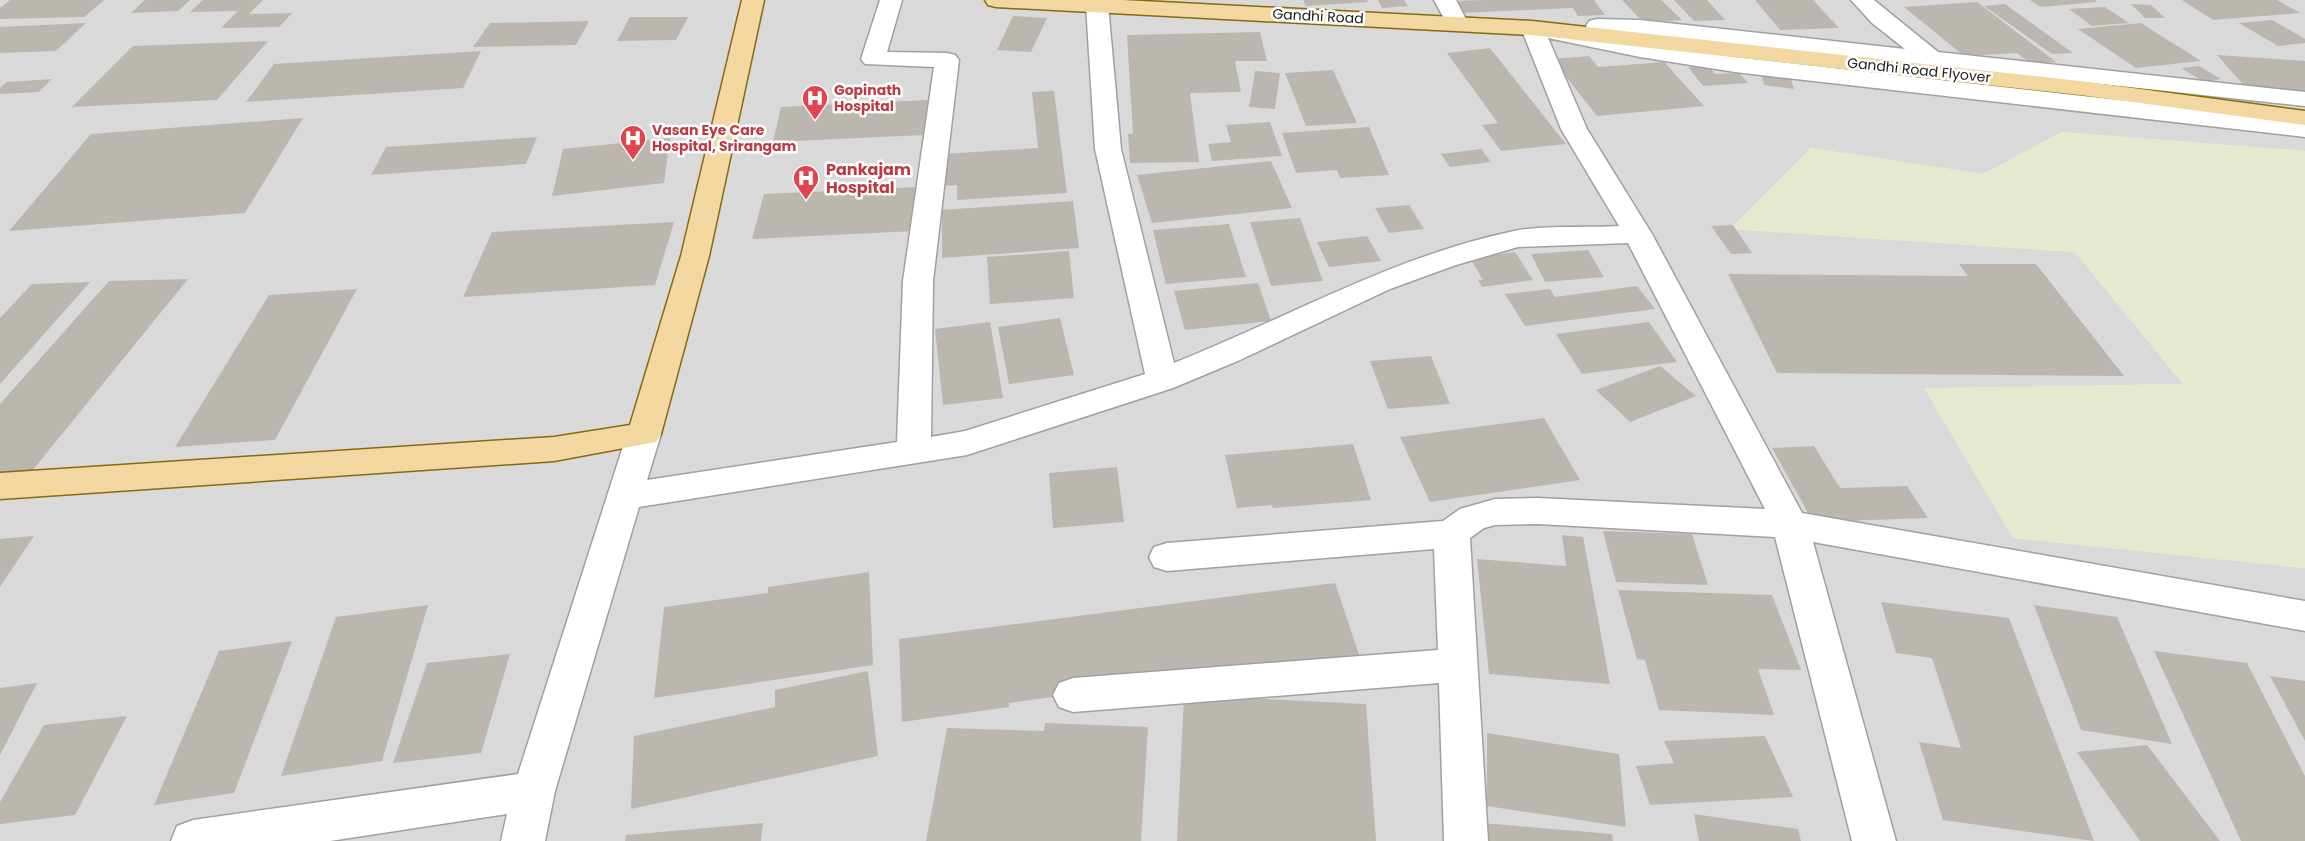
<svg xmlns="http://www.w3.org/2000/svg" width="2305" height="841" viewBox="0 0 2305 841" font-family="Poppins,sans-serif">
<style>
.residential{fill:#dad9d9}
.farmland{fill:#e5eacf}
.building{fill:#bcb6b0}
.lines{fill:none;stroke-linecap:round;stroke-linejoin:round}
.minor-casing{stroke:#a0a0a0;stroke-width:3}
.major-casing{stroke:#876a0d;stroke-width:3}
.minor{fill:#fff;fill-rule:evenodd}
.major{fill:#f3d7a1;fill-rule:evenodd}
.labels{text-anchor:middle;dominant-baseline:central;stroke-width:5;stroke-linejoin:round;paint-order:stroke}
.far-street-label{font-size:14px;fill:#1c1c1c;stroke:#fff}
.far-health-label{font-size:14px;font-weight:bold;fill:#be3a42;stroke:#fff;text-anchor:start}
.health-label{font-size:16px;font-weight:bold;fill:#be3a42;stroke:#fff;text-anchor:start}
</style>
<rect width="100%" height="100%" fill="#eceae2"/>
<polygon class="residential" points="0,0 2305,0 2305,151 2062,132 1983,174 1811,148 1731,229 2075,252 2183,384 1925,389 2013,538 2305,568 2305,841 0,841"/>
<polygon class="farmland" points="2062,132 2305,151 2305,568 2013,538 1924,388 2183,384 2075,252 1730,229 1811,148 1983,174"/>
<g class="building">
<polygon points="10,0 104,0 84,17 0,19 0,8"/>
<polygon points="145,0 190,0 178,11 131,13"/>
<polygon points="203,0 263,0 249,14 292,13 279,27 221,28 238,11 190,12"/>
<polygon points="1303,0 1367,0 1368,2 1306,6"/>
<polygon points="1378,0 1404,0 1408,6 1382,8"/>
<polygon points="1482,0 1594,0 1605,15 1578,16 1573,8 1462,13 1455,1"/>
<polygon points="1622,0 1661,0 1682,20 1644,23"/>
<polygon points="1674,0 1707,0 1725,20 1694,21"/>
<polygon points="1755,0 1813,0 1839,28 1780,30"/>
<polygon points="2030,0 2096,0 2096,2 2041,7"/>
<polygon points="2182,0 2277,0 2300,13 2213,20"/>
<polygon points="1977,2 2056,62 2031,64 2017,53 1964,56 1904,7"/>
<polygon points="2005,4 2073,53 2052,54 1984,6"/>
<polygon points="2131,4 2151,5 2165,18 2145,18"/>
<polygon points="2105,7 2129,23 2092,26 2069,9"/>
<polygon points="1013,16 1047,18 1031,52 997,50"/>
<polygon points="630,17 688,17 676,40 617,41"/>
<polygon points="2272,20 2305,39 2305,43 2278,46 2239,23"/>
<polygon points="589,21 576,45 473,47 490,23"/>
<polygon points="86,23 56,51 0,53 0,27"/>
<polygon points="2141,23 2201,61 2136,68 2078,29"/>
<polygon points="1260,32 1267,61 1235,61 1241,92 1190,93 1199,162 1130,163 1128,134 1133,134 1127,35"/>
<polygon points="268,41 217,100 72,107 133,46"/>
<polygon points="1490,48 1566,144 1501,151 1482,125 1498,123 1447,53"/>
<polygon points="481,51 463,88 246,102 274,64"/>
<polygon points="2217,55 2305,61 2305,93 2247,89"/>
<polygon points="1589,56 1598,67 1664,62 1704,106 1597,116 1552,59"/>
<polygon points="1709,66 1715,74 1739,73 1748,83 1703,86 1688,67"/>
<polygon points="2199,66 2221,79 2204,82 2181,68"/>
<polygon points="1333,70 1357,123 1306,126 1285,73"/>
<polygon points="1255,71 1280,73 1275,109 1249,107"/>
<polygon points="1761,74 1791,78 1794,89 1764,85"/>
<polygon points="52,79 39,92 0,94 0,88 7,82"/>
<polygon points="1054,91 1067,193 957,200 957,185 942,186 942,154 1038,148 1032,92"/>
<polygon points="928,100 925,135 773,142 781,107"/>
<polygon points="303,118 245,213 9,231 91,134"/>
<polygon points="1270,122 1282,156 1212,161 1208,144 1231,142 1226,125"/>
<polygon points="1369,127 1389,175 1340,178 1337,170 1296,173 1282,133"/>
<polygon points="537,137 526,164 371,175 386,147"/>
<polygon points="670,138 664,183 552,196 563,149"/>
<polygon points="1481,149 1491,162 1450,167 1441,154"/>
<polygon points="1271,161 1292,208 1152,223 1137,175"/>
<polygon points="918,187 915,231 752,239 764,194"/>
<polygon points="1073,201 1079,248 942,258 942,210"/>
<polygon points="1409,205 1424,229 1389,233 1375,208"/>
<polygon points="1300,218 1323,281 1271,286 1250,222"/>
<polygon points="674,222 655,285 463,297 492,232"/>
<polygon points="1229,224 1246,277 1166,284 1153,230"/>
<polygon points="1733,225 1752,253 1731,254 1711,226"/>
<polygon points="1367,236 1381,261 1329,267 1317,242"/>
<polygon points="1588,250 1604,277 1545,282 1531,254"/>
<polygon points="1069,251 1074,298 990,304 987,257"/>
<polygon points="1515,252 1533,280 1482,287 1478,280 1483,280 1470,258"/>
<polygon points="1959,264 2036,264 2124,376 1777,373 1728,274 1968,276"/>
<polygon points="188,279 32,471 0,472 0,404 109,281"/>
<polygon points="90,282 0,384 0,318 32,284"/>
<polygon points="1258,283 1271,321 1185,330 1174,291"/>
<polygon points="1637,286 1655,309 1525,326 1505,294 1550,289 1555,297"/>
<polygon points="357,289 275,440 175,447 269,295"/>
<polygon points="1060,318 1074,375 1009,384 998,327"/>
<polygon points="990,322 1003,398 943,405 935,329"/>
<polygon points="1649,322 1677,362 1582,374 1556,334"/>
<polygon points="1431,356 1450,404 1388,409 1370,361"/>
<polygon points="1660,366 1696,396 1630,422 1596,390"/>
<polygon points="1544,418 1580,480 1430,502 1400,437"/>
<polygon points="1353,444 1371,500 1273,508 1272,505 1237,508 1225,455"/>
<polygon points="1814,446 1840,488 1907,486 1928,518 1813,522 1772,448"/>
<polygon points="1117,467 1124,522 1053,528 1049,473"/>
<polygon points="1603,531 1692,534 1708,585 1616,582"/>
<polygon points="1562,535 1583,537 1610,684 1489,674 1477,559 1566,566"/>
<polygon points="34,536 0,587 0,539"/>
<polygon points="869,572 873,665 654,698 664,607 768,593 768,587"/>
<polygon points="1335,583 1359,655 1009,703 1009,707 902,722 899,639"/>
<polygon points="1618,590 1772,595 1801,670 1758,669 1774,715 1659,710 1645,660 1637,659"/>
<polygon points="1881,602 2009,618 2094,841 1943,820 1919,742 1961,748 1932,658 1896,653"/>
<polygon points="428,605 382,761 281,776 336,617"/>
<polygon points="2034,605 2117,617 2172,744 2081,730"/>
<polygon points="292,641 234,793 154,805 219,651"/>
<polygon points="2154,651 2247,663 2305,776 2305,841 2241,841"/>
<polygon points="510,654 481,753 393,763 427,663"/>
<polygon points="868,671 878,756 631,809 634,736 775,707 775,690"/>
<polygon points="2270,676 2305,681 2305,741"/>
<polygon points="37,683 0,755 0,688"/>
<polygon points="1184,695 1366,704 1376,841 1177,841"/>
<polygon points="127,716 75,815 0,824 0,802 44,725"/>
<polygon points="1045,723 1148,727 1141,841 926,841 947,728 1044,731"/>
<polygon points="1487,733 1619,754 1626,827 1487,806"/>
<polygon points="1765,736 1793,797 1650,805 1636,766 1674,763 1664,741"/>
<polygon points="2147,745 2220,841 2140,841 2077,752"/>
<polygon points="1694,814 1798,829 1801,841 1699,841"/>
<polygon points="763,823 761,841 625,841 626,835"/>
<polygon points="1482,823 1612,834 1613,841 1483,841"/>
</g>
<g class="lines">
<g class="minor-casing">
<g id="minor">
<path d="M880,0h22l-15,52 60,1 8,2 4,5 -26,221 -2,156 34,-6 180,-57 -50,-225 -9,-144 5,-5h14l3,5 13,144 53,214c113,-45 220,-107 340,-132 29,-6 75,-3 105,-5l-58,-97 -40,-101 3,-5c9,-2 15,3 22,1l94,19 95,14 570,64v16l-570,-65 -95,-15 -92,-19 39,91 65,105 150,279 503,88v30l-492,-89 83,299h-44l-77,-304 -237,-13 -43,1 -11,3 -14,10 18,303h-44l-5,-158 -366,29 -14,-5 -6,-12 6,-12 14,-5 365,-28 -4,-101 -267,22 -13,-4 -5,-10 5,-10 13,-4 276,-22 17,-12 35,-10 43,-1 227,11 -137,-266 -110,4 -62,18 -66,24 -150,71 -67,28 -206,67 -328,52 -84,284 -10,50h-44l6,-27 -177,27h-159l6,-15 16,-6 325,-46 109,-340 5,-8 12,-4 12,4 5,8 -14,46 250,-38 6,-161 31,-214 -69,-3 -4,-5z"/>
<polygon points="1434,0 1456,0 1468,23 1465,28 1457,30 1449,28"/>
<polygon points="1851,0 1874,0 1938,52 2305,92 2305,106 1640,34 1589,31 1586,26 1589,21 1597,19 1640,20 1905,49 1872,23"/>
</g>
</g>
<g class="major-casing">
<g id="major">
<polygon points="742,0 764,0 709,256 661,434 656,442 554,461 0,499 0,473 554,437 630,425 681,256"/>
<polygon points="985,0 1122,0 1532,21 2080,81 2305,111 2305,125 2080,95 1532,35 996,7 988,5"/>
</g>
</g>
<use href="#minor" class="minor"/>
<use href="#major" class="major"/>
</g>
<defs>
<g id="hospital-pin" transform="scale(1.35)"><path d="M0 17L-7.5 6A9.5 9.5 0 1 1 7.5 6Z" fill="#e0444e" stroke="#fff"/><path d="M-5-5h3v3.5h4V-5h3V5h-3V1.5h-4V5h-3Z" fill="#fff"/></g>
</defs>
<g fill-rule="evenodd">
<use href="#hospital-pin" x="815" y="98"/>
<use href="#hospital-pin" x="633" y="138"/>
<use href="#hospital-pin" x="806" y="178"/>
</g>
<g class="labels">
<g class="far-street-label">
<text transform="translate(1318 16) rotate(3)">Gandhi Road</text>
<text transform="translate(1919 70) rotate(6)">Gandhi Road Flyover</text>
</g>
<g class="far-health-label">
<text x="834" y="90">Gopinath<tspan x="834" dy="16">Hospital</tspan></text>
<text x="652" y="130">Vasan Eye Care<tspan x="652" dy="16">Hospital, Srirangam</tspan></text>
</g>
<g class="health-label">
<text x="826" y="169">Pankajam<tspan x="826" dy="18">Hospital</tspan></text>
</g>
</g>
</svg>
